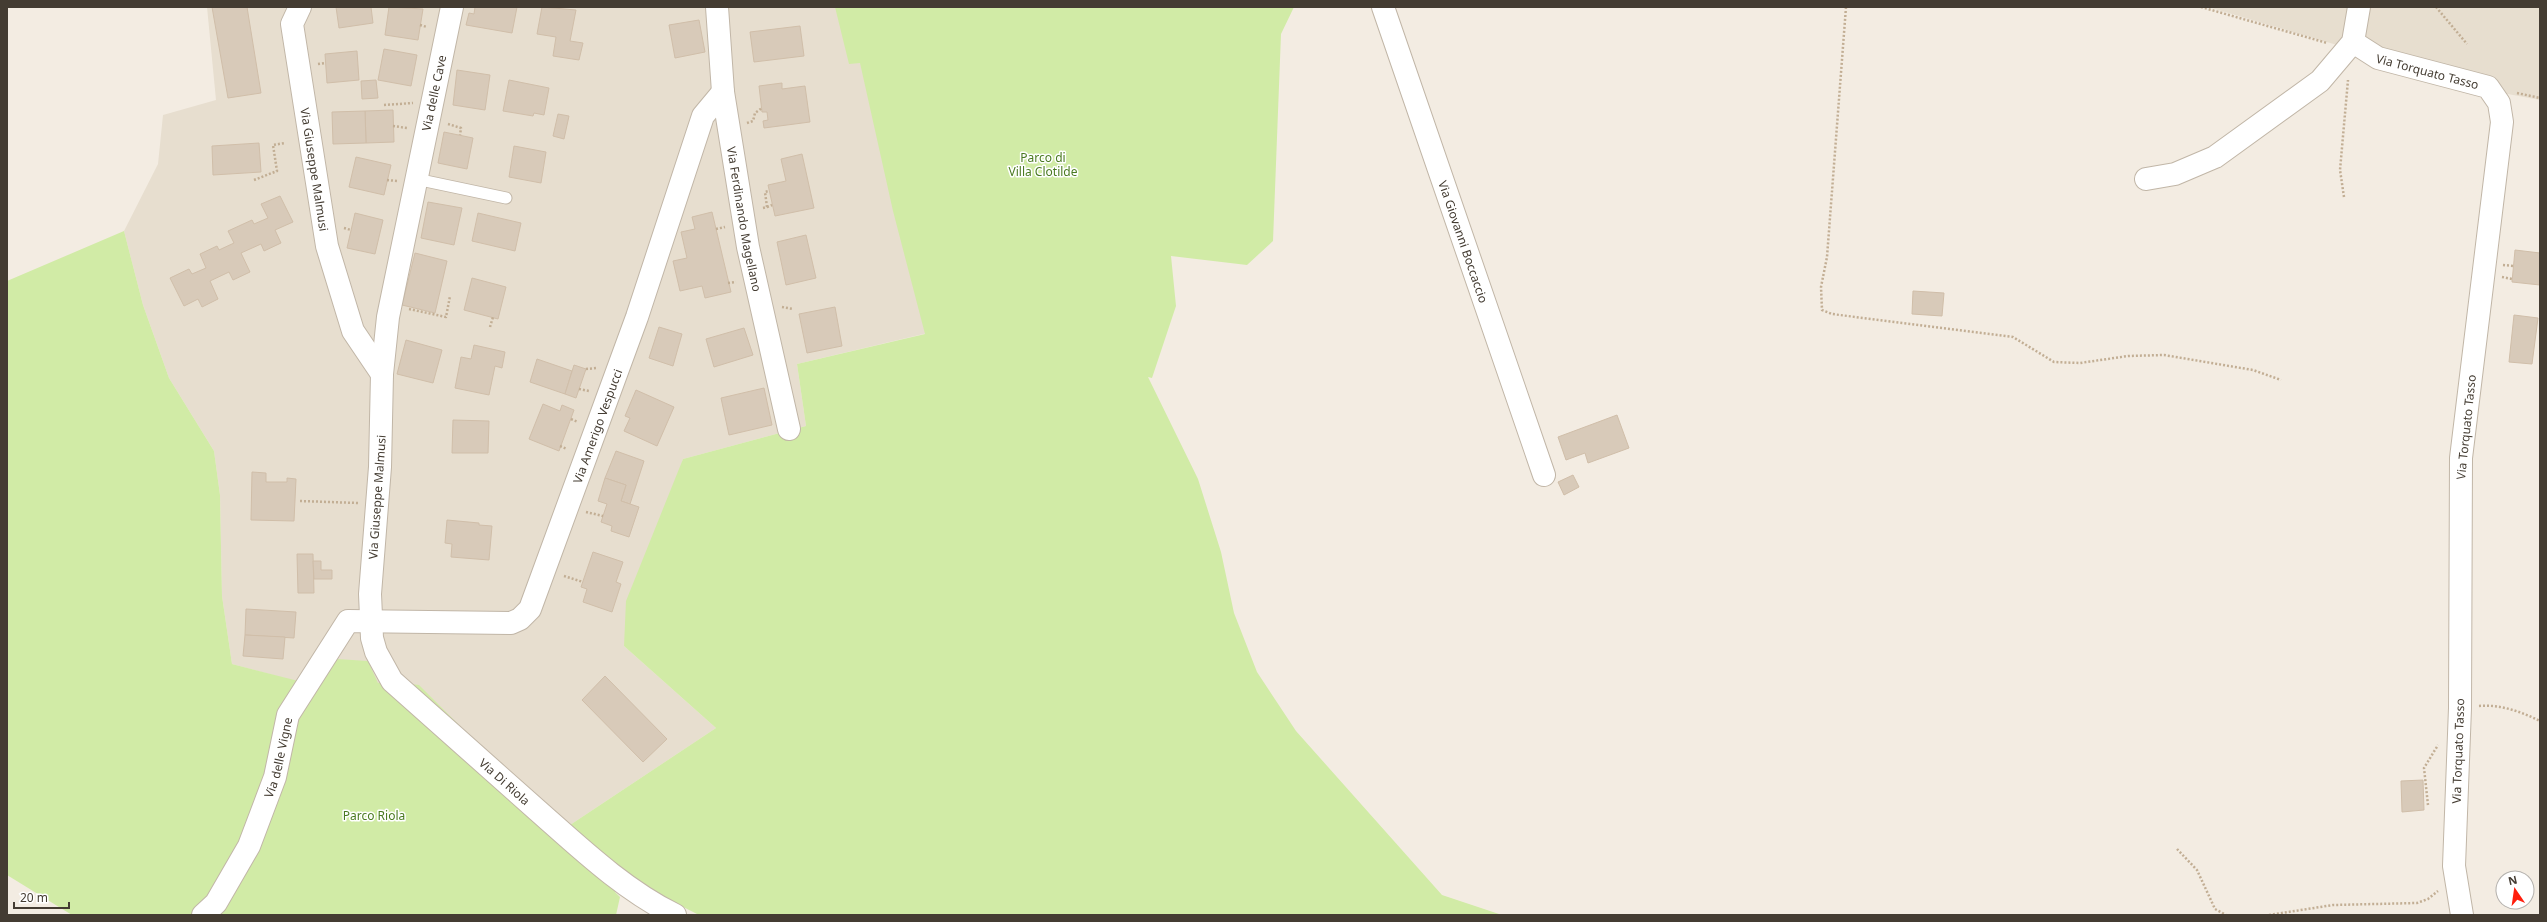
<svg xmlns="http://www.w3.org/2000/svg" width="2547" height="922" viewBox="0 0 2547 922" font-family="'Noto Sans',sans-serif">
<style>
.residential{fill:#e7decf}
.green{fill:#d1eba6}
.building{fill:#d8cab9;stroke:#d0bea9}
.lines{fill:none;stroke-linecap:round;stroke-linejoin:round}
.service-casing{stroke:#c1b6a7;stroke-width:13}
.minor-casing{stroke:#c1b6a7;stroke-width:24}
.path{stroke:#c2ae94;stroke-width:2.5;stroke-dasharray:2 2;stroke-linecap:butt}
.service{stroke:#fff;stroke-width:11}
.minor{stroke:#fff;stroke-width:22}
.labels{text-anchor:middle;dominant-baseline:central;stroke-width:3;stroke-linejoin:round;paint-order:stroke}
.street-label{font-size:12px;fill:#443c32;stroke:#fff}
.park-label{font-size:12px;fill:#4a7a21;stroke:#fff}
</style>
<rect width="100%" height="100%" fill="#f3ece2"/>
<g class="residential">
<polygon points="207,7 861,7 936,331 797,364 806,426 683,459 624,646 716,728 567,827 342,690 303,683 232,664 222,596 220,495 214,451 169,378 143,305 124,231 158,164 163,115 216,100"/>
<polygon points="2208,7 2540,7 2540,100 2497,92"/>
</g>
<polygon class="green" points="835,7 1294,7 1281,34 1273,241 1247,265 1171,256 1176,306 1152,378 1148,377 1198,479 1221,552 1234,613 1257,672 1296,731 1442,895 1502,915 699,915 620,875 615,892 620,897 616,915 72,915 7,875 7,281 124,231 143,305 169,378 214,451 220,495 222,596 232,664 318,686 337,659 368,661 378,683 385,681 419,685 500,766 567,827 716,728 624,646 626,601 683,459 806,426 797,364 925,334 893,211 860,63 849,64"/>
<g class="building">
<polygon points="212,7 247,7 261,93 228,98"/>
<polygon points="336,7 371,7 373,23 339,28"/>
<polygon points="389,7 423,9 418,40 385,35"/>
<polygon points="475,7 517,7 512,33 466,25 469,13 474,14"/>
<polygon points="542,7 576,10 570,41 583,43 579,60 553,56 556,37 537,34"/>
<polygon points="699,20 705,52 675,58 669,25"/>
<polygon points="800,26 804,56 754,62 750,32"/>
<polygon points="384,49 417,55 411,86 378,80"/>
<polygon points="357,51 359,80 327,83 325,54"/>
<polygon points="457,70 490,75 485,110 453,105"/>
<polygon points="376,80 378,98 362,99 361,81"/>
<polygon points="509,80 549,88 544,115 534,113 533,116 503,111"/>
<polygon points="782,83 782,89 805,86 810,122 764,128 763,121 768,120 767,112 762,112 759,86"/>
<polygon points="393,110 394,142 366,143 365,111"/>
<polygon points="365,111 366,143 333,144 332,112"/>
<polygon points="558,114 569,116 564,139 553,136"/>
<polygon points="444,132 473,138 467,169 438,163"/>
<polygon points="259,143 261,172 213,175 212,146"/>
<polygon points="514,146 546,152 541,183 509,177"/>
<polygon points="802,154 814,208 775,216 768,185 786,181 781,159"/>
<polygon points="356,157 391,165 384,195 349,187"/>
<polygon points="280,196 293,222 275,230 281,243 264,251 261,244 241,253 250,272 233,280 229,272 210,281 218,299 202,307 198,299 184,306 170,278 189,269 192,274 206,268 200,254 217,246 219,250 234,243 228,231 252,220 254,224 268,218 261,204"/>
<polygon points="428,202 462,208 454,245 421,238"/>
<polygon points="712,212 731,292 705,298 702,286 680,291 673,261 687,258 681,232 695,229 692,217"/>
<polygon points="355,213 383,220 375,254 347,248"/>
<polygon points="478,213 521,223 515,251 472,241"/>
<polygon points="806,235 816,278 786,285 777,242"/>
<polygon points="2515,250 2540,253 2540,285 2512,282"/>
<polygon points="415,253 447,261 435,313 402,305"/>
<polygon points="472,278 506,287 498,319 464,310"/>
<polygon points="1913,291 1944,293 1942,316 1912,314"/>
<polygon points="835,307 842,346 807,353 799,314"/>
<polygon points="2514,315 2538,318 2532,364 2509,362"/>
<polygon points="659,327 682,334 673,366 649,358"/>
<polygon points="744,328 753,355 714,367 706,339"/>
<polygon points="406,340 442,350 433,383 397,374"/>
<polygon points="474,345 505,352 502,368 495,366 489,395 455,388 461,357 471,359"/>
<polygon points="537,359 572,371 565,394 530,382"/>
<polygon points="574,365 586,369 576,398 565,394"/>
<polygon points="764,388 772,425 729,435 721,398"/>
<polygon points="636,390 674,407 657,446 624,431 630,418 625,416"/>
<polygon points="543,404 560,411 562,405 574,410 559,451 529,439"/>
<polygon points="1617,415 1629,448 1588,463 1585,453 1566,460 1558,437"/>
<polygon points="453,420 489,421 488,453 452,453"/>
<polygon points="616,451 644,461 630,504 621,501 626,485 605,478"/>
<polygon points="252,472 266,473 266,482 287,482 287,478 296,479 294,521 251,520"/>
<polygon points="1573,475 1579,487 1564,495 1558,482"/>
<polygon points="605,478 626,485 621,501 639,507 629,537 611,531 612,526 601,522 607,504 598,501"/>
<polygon points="447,520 479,523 479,525 492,526 489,560 451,557 452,544 445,543"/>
<polygon points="593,552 623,562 616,582 621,584 612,612 583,602 587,589 581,587"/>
<polygon points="297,554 313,554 314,593 298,593"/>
<polygon points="313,561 321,561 321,570 332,570 332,579 314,579"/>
<polygon points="246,609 296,612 294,638 245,635"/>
<polygon points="245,635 285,637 283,659 243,656"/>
<polygon points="605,676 667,739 643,762 582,700"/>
<polygon points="2423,780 2424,810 2402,812 2401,781"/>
</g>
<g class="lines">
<g class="service-casing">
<polyline id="service" points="416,179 506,198"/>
</g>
<g class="minor-casing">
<g id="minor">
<path id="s1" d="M300,7l-8,17 35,222 26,85 29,43"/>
<path id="s2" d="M452,7l-64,310 -6,57 -2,93 -10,127 2,44 4,14 16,29c48,43 97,86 145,129 43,38 87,80 138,105"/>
<path id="s3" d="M717,7l6,85 25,155 41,182"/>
<path id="s4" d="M1383,7l161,468"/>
<path id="s5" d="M2353,42l25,16 110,29 11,16 3,19 -41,336 -1,250 -6,158 8,49"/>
<polyline points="2146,179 2175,174 2215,157 2320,81 2353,42 2359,7"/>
<path id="s6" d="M203,915l13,-12 33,-57 26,-69 13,-62 60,-94 163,2 9,-4 10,-10 107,-292 66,-201 20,-24"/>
</g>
</g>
<g class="path">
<polyline points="1846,7 1827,257 1821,287 1822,310 1832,314 2013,337 2054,362 2080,363 2128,356 2164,355 2253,370 2281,380"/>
<polyline points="2201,7 2327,43"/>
<polyline points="2436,7 2467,44"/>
<polyline points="420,25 427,27"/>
<polyline points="318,64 325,63"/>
<polyline points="2517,93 2540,98"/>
<polyline points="384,105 413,103"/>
<polyline points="747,123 753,121 755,113 762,108"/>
<polyline points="448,124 461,128 460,135"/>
<polyline points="393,126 407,128"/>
<polyline points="254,180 277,171 273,145 285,143"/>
<polyline points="387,180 397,181"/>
<polyline points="2344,197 2340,170 2348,80"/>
<polyline points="767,207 772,205"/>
<polyline points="763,208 767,207 765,192 769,191"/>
<polyline points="344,228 351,230"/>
<polyline points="716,229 725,227"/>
<polyline points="2503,265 2514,266"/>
<polyline points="2502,277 2512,279"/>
<polyline points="728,283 736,282"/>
<polyline points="782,307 793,309"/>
<polyline points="409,309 446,317 450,296"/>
<polyline points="490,327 493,317"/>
<polyline points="586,369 597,368"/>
<polyline points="579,389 589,391"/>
<polyline points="571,419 578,422"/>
<polyline points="560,446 567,449"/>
<polyline points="300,501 358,503"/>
<polyline points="586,512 603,516"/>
<polyline points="564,576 583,582"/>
<path d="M2479,706c21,-2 43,6 61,15"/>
<polyline points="2428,805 2424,768 2438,745"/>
<polyline points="2177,849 2197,870 2215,909 2226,915"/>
<polyline points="2269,915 2333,905 2417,903 2428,899 2438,891"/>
</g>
<use href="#service" class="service"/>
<use href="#minor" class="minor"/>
</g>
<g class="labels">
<g class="street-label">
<text stroke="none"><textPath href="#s5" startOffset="81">Via Torquato Tasso</textPath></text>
<text transform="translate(434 93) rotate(-78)">Via delle Cave</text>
<text stroke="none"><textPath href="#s1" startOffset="166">Via Giuseppe Malmusi</textPath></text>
<text stroke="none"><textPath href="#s3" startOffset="214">Via Ferdinando Magellano</textPath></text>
<text stroke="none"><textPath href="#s4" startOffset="248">Via Giovanni Boccaccio</textPath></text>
<text stroke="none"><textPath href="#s6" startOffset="714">Via Amerigo Vespucci</textPath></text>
<text transform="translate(2466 427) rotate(-84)">Via Torquato Tasso</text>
<text transform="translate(377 497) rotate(-86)">Via Giuseppe Malmusi</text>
<text transform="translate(2458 751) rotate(-88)">Via Torquato Tasso</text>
<text stroke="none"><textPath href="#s6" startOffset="177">Via delle Vigne</textPath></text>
<text stroke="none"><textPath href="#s2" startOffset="837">Via Di Riola</textPath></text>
</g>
<g class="park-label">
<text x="1043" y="157">Parco di<tspan x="1043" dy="14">Villa Clotilde</tspan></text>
<text x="374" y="815">Parco Riola</text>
</g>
</g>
<rect width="2547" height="922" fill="none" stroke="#443c32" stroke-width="16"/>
<g transform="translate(2515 890) rotate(347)"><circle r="19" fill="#ffffff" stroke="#b4b1ad"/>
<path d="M0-3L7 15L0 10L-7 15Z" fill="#ff1e0c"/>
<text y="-6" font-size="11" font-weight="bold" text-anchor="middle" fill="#443c32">N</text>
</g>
<path d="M14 902v6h55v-6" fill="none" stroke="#443c32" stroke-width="2"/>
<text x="20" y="902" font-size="12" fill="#443c32" stroke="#ffffff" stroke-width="3" paint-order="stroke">20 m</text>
</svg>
